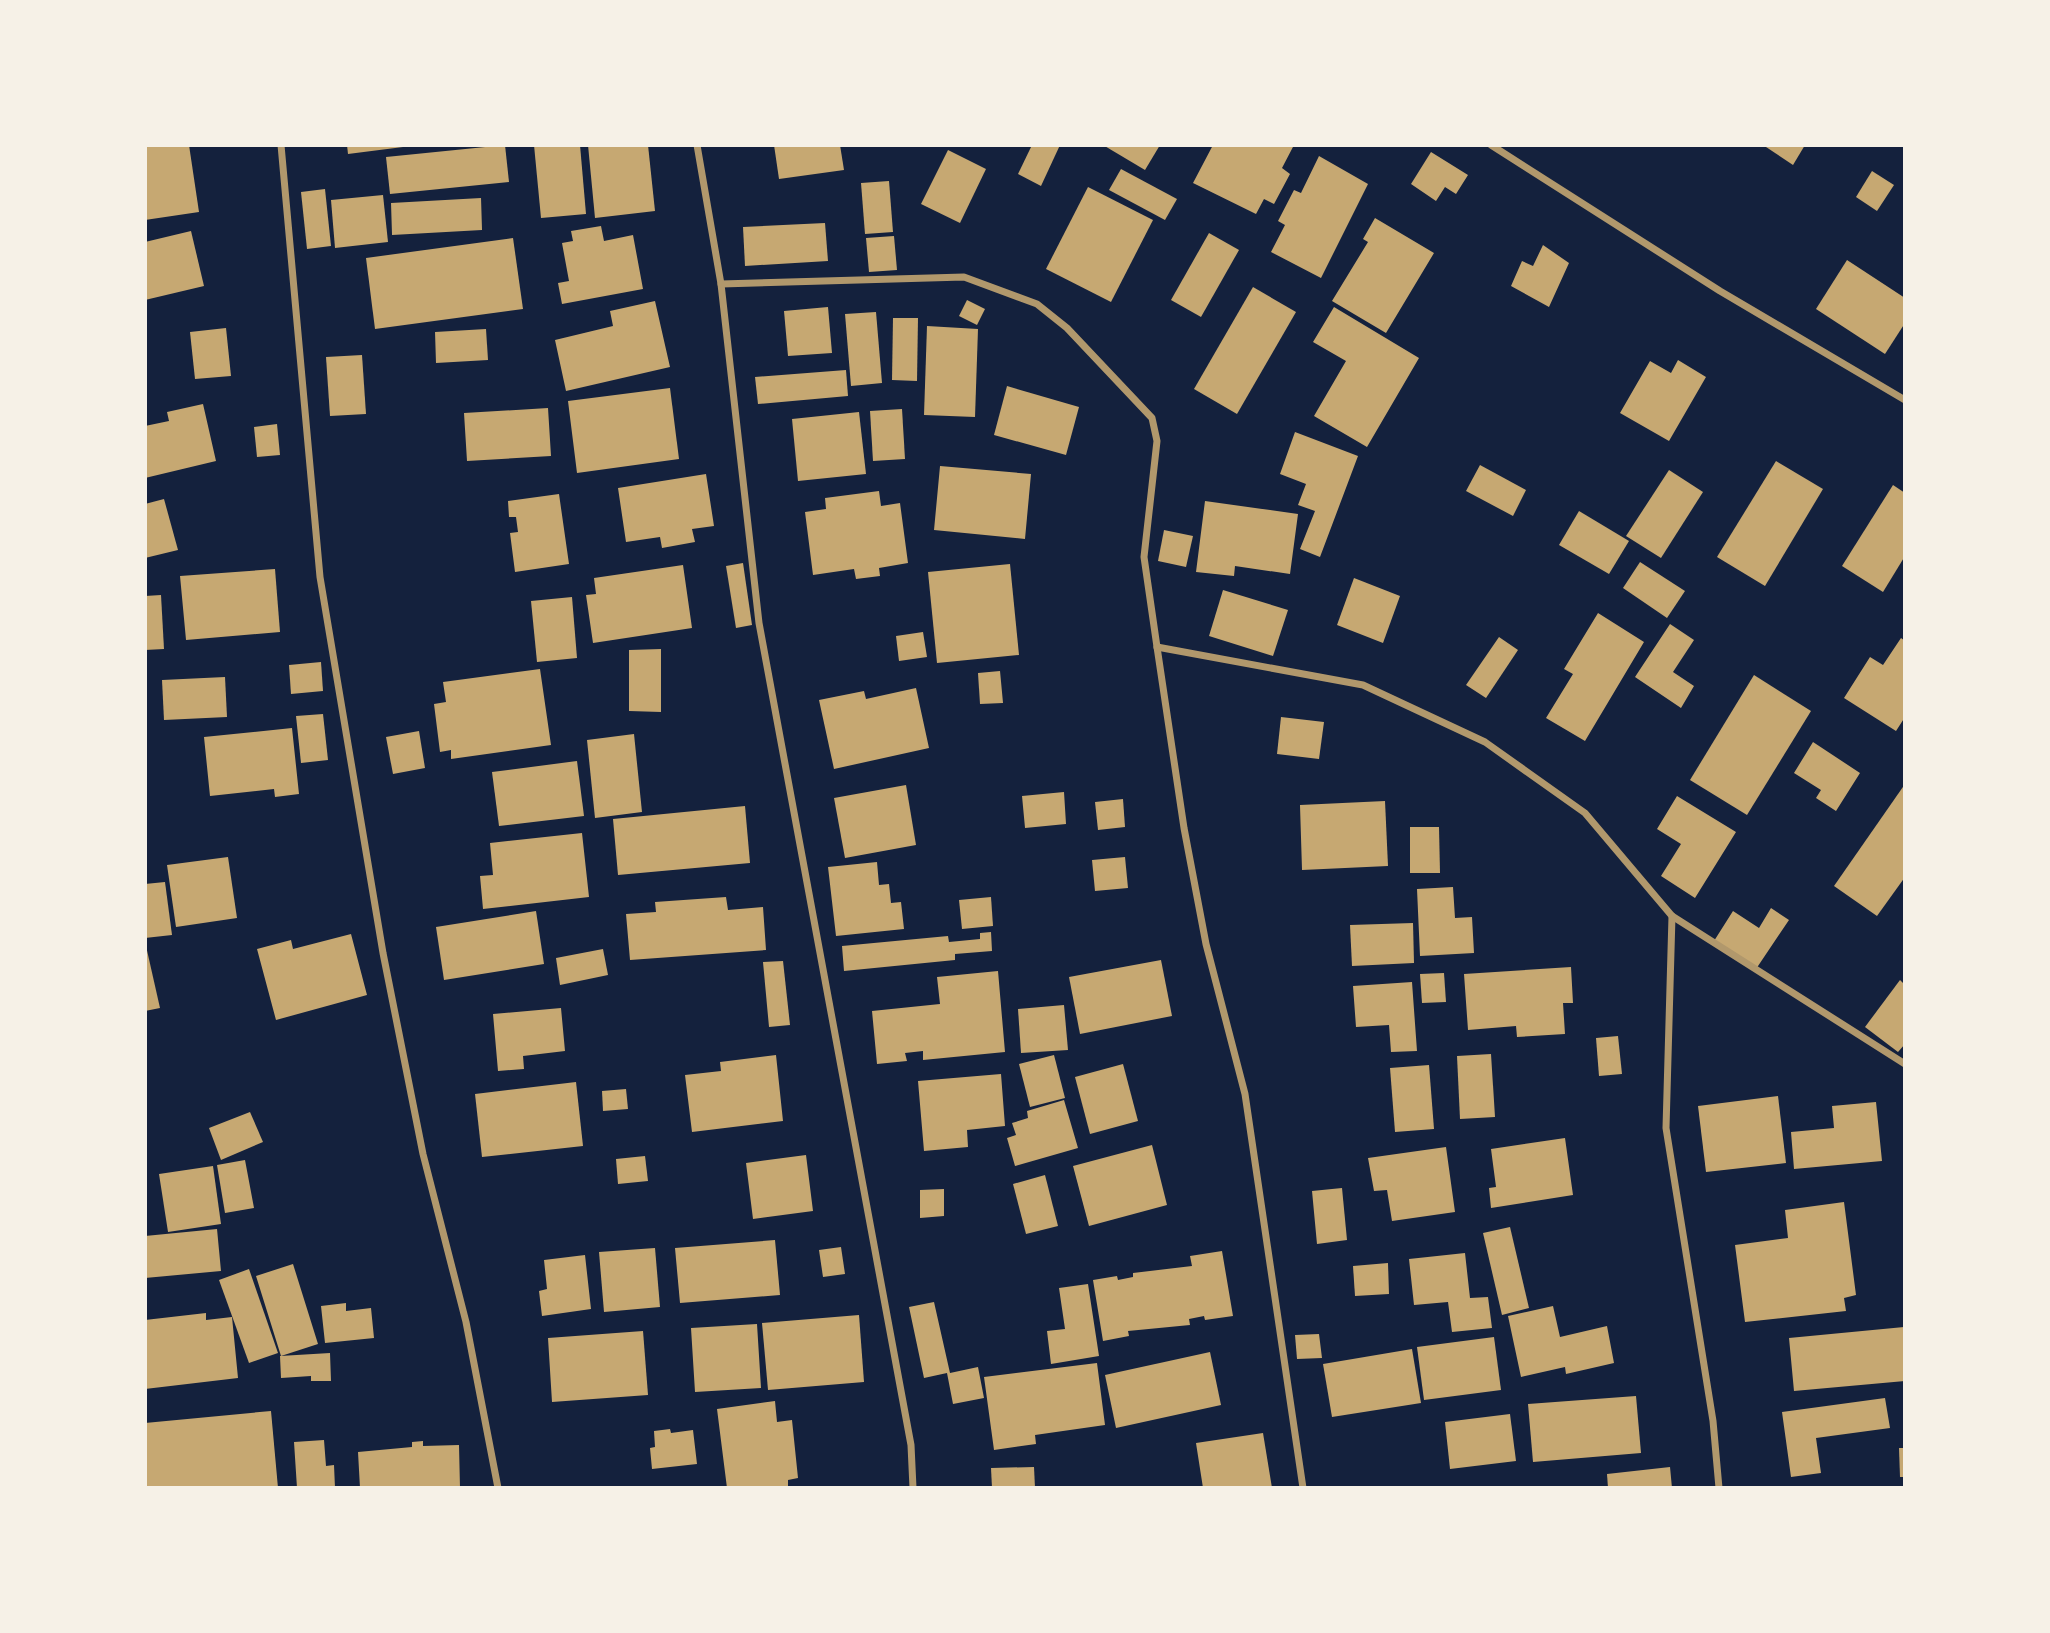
<svg xmlns="http://www.w3.org/2000/svg" width="2050" height="1633" viewBox="0 0 2050 1633" font-family="'Exo 2',sans-serif">
<style>
.building{fill:#c6a872}
.lines{fill:none;stroke-linecap:round;stroke-linejoin:round}
.minor{stroke:#b1986c;stroke-width:7}
</style>
<rect width="100%" height="100%" fill="#14213d"/>
<g class="building">
<polygon points="145,145 189,145 199,212 145,220"/>
<polygon points="347,145 403,145 403,147 348,154"/>
<polygon points="505,145 509,182 390,194 386,157"/>
<polygon points="534,145 580,145 586,214 541,218"/>
<polygon points="588,145 648,145 655,211 595,218"/>
<polygon points="774,145 840,145 844,170 779,179"/>
<polygon points="1032,145 1060,145 1041,186 1018,174"/>
<polygon points="1103,145 1160,145 1145,170"/>
<polygon points="1213,145 1294,145 1282,168 1290,174 1274,204 1264,199 1256,214 1193,183"/>
<polygon points="1763,145 1805,145 1793,165"/>
<polygon points="948,150 986,169 960,223 921,204"/>
<polygon points="1431,152 1468,175 1456,194 1445,187 1436,201 1411,184"/>
<polygon points="1319,156 1368,184 1321,278 1271,252 1285,225 1278,221 1294,190 1301,193"/>
<polygon points="1121,169 1177,199 1165,220 1109,190"/>
<polygon points="1872,171 1894,185 1877,211 1856,197"/>
<polygon points="889,181 893,232 865,234 861,183"/>
<polygon points="1088,187 1153,220 1111,302 1046,269"/>
<polygon points="325,189 331,246 307,249 301,192"/>
<polygon points="383,195 388,242 335,248 331,200"/>
<polygon points="481,198 482,230 392,235 391,203"/>
<polygon points="1375,218 1434,253 1386,333 1332,301 1368,242 1363,239"/>
<polygon points="825,223 828,261 745,266 743,227"/>
<polygon points="601,226 604,241 633,235 643,289 562,304 558,283 569,281 562,243 573,241 571,231"/>
<polygon points="191,231 204,286 145,300 145,242"/>
<polygon points="1209,233 1239,250 1201,317 1171,300"/>
<polygon points="894,236 897,270 869,272 866,238"/>
<polygon points="513,238 523,309 375,329 366,258"/>
<polygon points="1543,245 1569,263 1549,307 1511,286 1522,261 1533,266"/>
<polygon points="1847,260 1905,298 1905,323 1885,354 1816,309"/>
<polygon points="1253,287 1296,312 1237,414 1194,389"/>
<polygon points="967,300 985,309 977,325 959,316"/>
<polygon points="655,301 670,367 566,391 555,340 613,326 610,311"/>
<polygon points="828,307 832,353 788,356 784,311"/>
<polygon points="1334,307 1419,358 1367,447 1314,416 1346,361 1313,342"/>
<polygon points="876,312 882,383 851,386 845,314"/>
<polygon points="893,318 918,318 917,381 892,380"/>
<polygon points="927,326 978,329 975,417 924,415"/>
<polygon points="226,328 231,376 195,379 190,332"/>
<polygon points="486,329 488,360 436,363 435,332"/>
<polygon points="362,355 366,414 330,416 326,357"/>
<polygon points="1678,360 1706,377 1669,441 1620,413 1650,361 1671,373"/>
<polygon points="846,370 848,396 758,404 755,377"/>
<polygon points="1007,386 1079,407 1066,455 994,435"/>
<polygon points="670,388 679,459 577,473 568,401"/>
<polygon points="203,404 216,461 145,478 145,426 169,421 167,412"/>
<polygon points="548,408 551,456 467,461 464,413"/>
<polygon points="902,409 905,459 873,461 870,411"/>
<polygon points="859,412 866,474 798,481 792,419"/>
<polygon points="277,424 280,455 257,457 254,427"/>
<polygon points="1295,432 1358,456 1320,557 1300,549 1315,511 1298,505 1306,484 1280,474"/>
<polygon points="1776,461 1823,489 1765,586 1717,557"/>
<polygon points="1480,465 1526,490 1513,516 1466,491"/>
<polygon points="940,466 1031,474 1025,539 934,530"/>
<polygon points="1669,470 1703,492 1661,558 1626,536"/>
<polygon points="706,474 714,526 692,529 695,542 662,548 660,537 626,542 618,488"/>
<polygon points="1893,485 1905,493 1905,556 1883,592 1842,566"/>
<polygon points="879,491 881,506 900,503 908,563 879,568 880,576 856,579 854,569 813,575 805,512 826,509 825,498"/>
<polygon points="559,494 569,564 515,572 510,533 518,532 516,517 509,517 508,501"/>
<polygon points="164,499 178,550 145,558 145,504"/>
<polygon points="1205,501 1298,514 1290,574 1235,566 1234,576 1196,572"/>
<polygon points="1579,511 1629,541 1609,574 1559,545"/>
<polygon points="1164,530 1193,536 1186,567 1158,561"/>
<polygon points="1640,562 1685,591 1667,618 1623,588"/>
<polygon points="743,563 752,625 736,628 726,566"/>
<polygon points="1010,564 1019,655 937,663 928,572"/>
<polygon points="683,565 692,628 593,643 586,595 596,594 594,578"/>
<polygon points="275,569 280,632 186,640 180,576"/>
<polygon points="1354,578 1400,596 1383,643 1337,625"/>
<polygon points="1223,590 1288,610 1273,656 1209,636"/>
<polygon points="161,595 164,649 145,650 145,596"/>
<polygon points="572,597 577,658 537,662 531,601"/>
<polygon points="1598,613 1644,642 1585,741 1546,718 1573,674 1564,669"/>
<polygon points="1670,624 1694,640 1673,672 1694,686 1681,708 1635,677"/>
<polygon points="923,632 927,657 899,661 896,636"/>
<polygon points="1499,637 1518,650 1486,698 1466,685"/>
<polygon points="1901,638 1905,641 1905,717 1896,731 1844,698 1870,657 1883,665"/>
<polygon points="661,649 661,712 629,711 629,650"/>
<polygon points="321,662 323,691 291,694 289,665"/>
<polygon points="540,669 551,745 451,759 451,750 440,752 434,704 446,702 443,682"/>
<polygon points="1000,671 1003,703 980,704 978,673"/>
<polygon points="1754,675 1811,711 1747,815 1690,780"/>
<polygon points="225,677 227,717 164,720 162,680"/>
<polygon points="916,688 929,748 834,769 819,700 864,691 866,699"/>
<polygon points="323,714 328,760 301,763 296,716"/>
<polygon points="1281,717 1324,722 1319,759 1277,754"/>
<polygon points="292,728 299,794 275,797 274,789 210,796 204,737"/>
<polygon points="419,731 425,768 393,774 386,737"/>
<polygon points="634,734 642,812 595,818 587,740"/>
<polygon points="1813,742 1860,773 1836,811 1816,798 1821,790 1794,773"/>
<polygon points="577,761 584,816 499,826 492,772"/>
<polygon points="1905,784 1905,877 1877,916 1834,886"/>
<polygon points="906,785 916,845 845,858 834,798"/>
<polygon points="1064,792 1066,824 1025,828 1022,796"/>
<polygon points="1677,796 1736,832 1695,898 1661,876 1681,844 1657,829"/>
<polygon points="1123,799 1125,827 1098,830 1095,802"/>
<polygon points="1385,801 1388,866 1302,870 1300,805"/>
<polygon points="745,806 750,863 618,875 613,819"/>
<polygon points="1410,827 1439,827 1440,873 1410,873"/>
<polygon points="582,833 589,897 483,909 480,876 493,875 490,843"/>
<polygon points="228,857 237,918 176,927 167,865"/>
<polygon points="1125,857 1128,888 1095,891 1092,860"/>
<polygon points="877,862 879,885 889,884 891,903 901,902 904,929 836,936 828,867"/>
<polygon points="165,882 172,935 145,938 145,884"/>
<polygon points="1453,887 1455,918 1472,917 1474,953 1420,956 1417,889"/>
<polygon points="726,897 728,910 763,907 766,950 630,960 626,914 656,912 655,902"/>
<polygon points="991,897 993,926 962,929 959,900"/>
<polygon points="1771,908 1789,920 1756,969 1714,941 1733,911 1759,928"/>
<polygon points="536,911 544,964 444,980 436,927"/>
<polygon points="1413,923 1414,963 1352,966 1350,925"/>
<polygon points="991,932 992,951 955,954 955,960 844,971 842,946 948,936 949,942 980,939 980,933"/>
<polygon points="351,934 367,995 276,1020 257,949 291,940 293,949"/>
<polygon points="146,946 160,1008 145,1011 145,947"/>
<polygon points="603,949 608,975 560,985 556,958"/>
<polygon points="1161,960 1172,1016 1080,1034 1069,977"/>
<polygon points="783,961 790,1025 769,1027 763,962"/>
<polygon points="1571,967 1573,1003 1563,1003 1565,1034 1517,1037 1516,1026 1468,1030 1464,974"/>
<polygon points="998,971 1005,1052 923,1060 923,1051 905,1053 907,1061 877,1064 872,1011 940,1004 937,977"/>
<polygon points="1444,973 1446,1002 1422,1003 1420,974"/>
<polygon points="1900,980 1905,985 1905,1044 1898,1052 1865,1027"/>
<polygon points="1412,982 1417,1051 1391,1052 1389,1025 1356,1027 1353,986"/>
<polygon points="1064,1005 1068,1050 1021,1053 1018,1009"/>
<polygon points="561,1008 565,1051 523,1056 524,1069 498,1071 493,1014"/>
<polygon points="1618,1036 1622,1074 1599,1076 1596,1038"/>
<polygon points="1491,1054 1495,1117 1460,1119 1457,1056"/>
<polygon points="776,1055 783,1121 692,1132 685,1075 721,1071 720,1062"/>
<polygon points="1054,1055 1065,1098 1030,1107 1019,1064"/>
<polygon points="1123,1064 1138,1121 1090,1134 1075,1077"/>
<polygon points="1429,1065 1434,1129 1395,1132 1390,1068"/>
<polygon points="1001,1074 1005,1126 967,1130 968,1147 924,1151 918,1081"/>
<polygon points="576,1082 583,1146 482,1157 475,1094"/>
<polygon points="626,1089 628,1109 603,1111 602,1091"/>
<polygon points="1778,1096 1786,1163 1706,1172 1698,1106"/>
<polygon points="1064,1100 1078,1148 1015,1166 1007,1138 1016,1135 1012,1123 1028,1118 1027,1111"/>
<polygon points="1876,1102 1882,1161 1794,1169 1791,1132 1834,1128 1832,1106"/>
<polygon points="250,1112 263,1142 221,1160 209,1128"/>
<polygon points="1565,1138 1573,1195 1491,1208 1489,1188 1496,1187 1491,1149"/>
<polygon points="1152,1145 1167,1205 1089,1226 1073,1166"/>
<polygon points="1446,1147 1455,1212 1392,1221 1387,1190 1374,1191 1368,1158"/>
<polygon points="806,1155 813,1211 753,1219 746,1163"/>
<polygon points="645,1156 648,1181 618,1184 616,1159"/>
<polygon points="245,1160 254,1208 225,1213 217,1165"/>
<polygon points="213,1166 221,1224 168,1232 159,1174"/>
<polygon points="1045,1175 1058,1226 1026,1234 1013,1184"/>
<polygon points="1342,1188 1347,1240 1317,1244 1312,1191"/>
<polygon points="944,1189 944,1216 920,1218 920,1190"/>
<polygon points="1844,1202 1856,1295 1844,1298 1846,1311 1745,1322 1735,1245 1788,1238 1785,1210"/>
<polygon points="1510,1227 1529,1308 1502,1315 1483,1233"/>
<polygon points="217,1229 221,1271 145,1278 145,1236"/>
<polygon points="775,1240 780,1295 680,1303 675,1248"/>
<polygon points="841,1247 845,1274 823,1277 819,1250"/>
<polygon points="655,1248 660,1307 604,1312 599,1252"/>
<polygon points="1222,1251 1233,1316 1205,1320 1204,1316 1189,1319 1190,1325 1128,1331 1129,1336 1103,1341 1093,1280 1117,1276 1118,1280 1133,1277 1133,1273 1192,1266 1190,1256"/>
<polygon points="1465,1253 1470,1298 1488,1297 1492,1328 1452,1332 1448,1302 1414,1305 1409,1259"/>
<polygon points="585,1255 591,1309 542,1316 539,1291 547,1289 544,1260"/>
<polygon points="1388,1263 1389,1294 1355,1296 1353,1266"/>
<polygon points="293,1264 318,1344 281,1356 256,1276"/>
<polygon points="249,1269 278,1353 249,1363 219,1280"/>
<polygon points="1088,1284 1099,1356 1051,1364 1047,1331 1065,1329 1059,1288"/>
<polygon points="934,1302 950,1373 978,1367 984,1398 953,1404 947,1373 924,1378 909,1307"/>
<polygon points="346,1303 346,1311 371,1308 374,1338 325,1343 321,1306"/>
<polygon points="1553,1306 1560,1337 1607,1326 1614,1363 1566,1374 1565,1367 1521,1377 1508,1316"/>
<polygon points="206,1313 206,1320 232,1317 238,1378 145,1389 145,1320"/>
<polygon points="859,1315 864,1382 768,1390 762,1323"/>
<polygon points="757,1324 761,1388 695,1392 691,1328"/>
<polygon points="1904,1327 1905,1381 1794,1391 1789,1338"/>
<polygon points="643,1331 648,1395 552,1402 548,1338"/>
<polygon points="1319,1334 1322,1358 1297,1359 1295,1335"/>
<polygon points="1494,1337 1501,1390 1424,1400 1417,1347"/>
<polygon points="1412,1349 1421,1403 1332,1417 1323,1364"/>
<polygon points="1210,1352 1221,1405 1116,1428 1105,1375"/>
<polygon points="330,1353 331,1381 311,1381 311,1376 281,1378 280,1356"/>
<polygon points="1097,1363 1105,1425 1035,1435 1036,1444 994,1450 984,1377"/>
<polygon points="1636,1396 1641,1453 1533,1462 1528,1404"/>
<polygon points="1885,1398 1890,1428 1816,1438 1821,1473 1791,1477 1782,1412"/>
<polygon points="775,1401 777,1422 792,1420 798,1478 788,1480 788,1488 727,1488 717,1409"/>
<polygon points="271,1411 278,1488 145,1488 145,1423"/>
<polygon points="1510,1414 1516,1461 1450,1469 1445,1422"/>
<polygon points="670,1429 671,1433 693,1430 697,1464 652,1469 650,1448 655,1447 654,1431"/>
<polygon points="1263,1433 1272,1488 1203,1488 1196,1443"/>
<polygon points="324,1440 326,1466 334,1465 335,1488 297,1488 294,1442"/>
<polygon points="423,1441 423,1446 459,1445 460,1488 360,1488 358,1452 412,1447 412,1442"/>
<polygon points="1899,1448 1905,1448 1905,1477 1900,1477"/>
<polygon points="1034,1467 1035,1488 992,1488 991,1468"/>
<polygon points="1670,1467 1672,1488 1608,1488 1607,1474"/>
</g>
<g class="lines">
<g class="minor">
<polyline points="281,145 320,577 383,953 423,1154 466,1322 498,1488"/>
<polyline points="697,145 721,284 759,623 911,1445 913,1488"/>
<polyline points="1491,145 1720,291 1905,400"/>
<polyline points="721,284 964,277 1037,304 1067,328 1152,418 1157,441 1144,557 1157,647 1184,828 1206,944 1245,1094 1303,1488"/>
<polyline points="1157,647 1363,685 1485,742 1585,813 1672,916 1905,1064"/>
<polyline points="1672,916 1666,1128 1713,1421 1719,1488"/>
</g>
</g>
<rect width="2050" height="1633" fill="none" stroke="#f6f1e7" stroke-width="294"/>
</svg>
